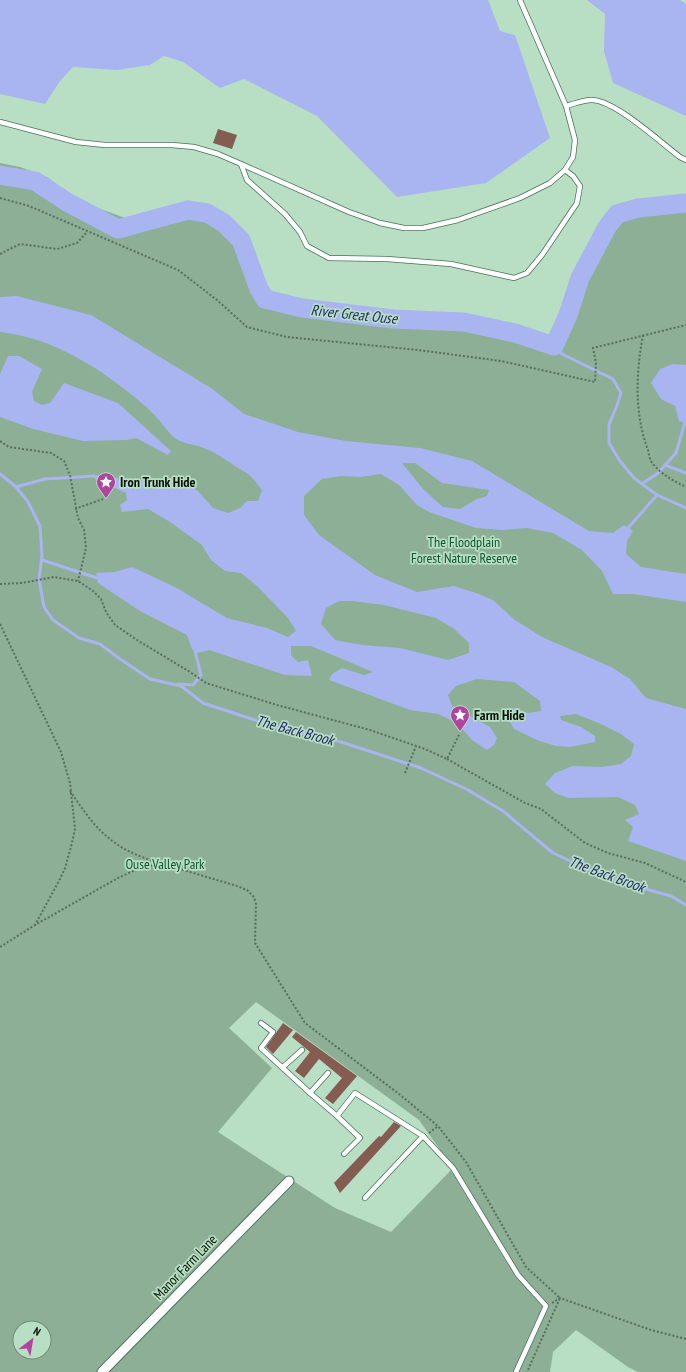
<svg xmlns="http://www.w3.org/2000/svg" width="686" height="1372" viewBox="0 0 686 1372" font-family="'PT Sans Narrow',sans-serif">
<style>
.green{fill:#8caf96;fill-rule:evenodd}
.water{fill:#a8b5f0;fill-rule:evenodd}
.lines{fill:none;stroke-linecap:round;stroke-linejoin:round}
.stream{stroke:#a8b5f0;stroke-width:3}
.river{stroke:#a8b5f0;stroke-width:19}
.building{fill:#845c52}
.lane-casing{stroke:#4b6f57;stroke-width:6}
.street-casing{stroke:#4b6f57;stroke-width:11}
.path{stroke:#566f5d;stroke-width:2;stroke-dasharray:2 2;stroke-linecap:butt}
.lane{stroke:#fff;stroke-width:4.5}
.street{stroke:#fff;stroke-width:9}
.labels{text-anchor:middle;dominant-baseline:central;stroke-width:3.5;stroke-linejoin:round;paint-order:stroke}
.poi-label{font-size:14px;font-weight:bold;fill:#041108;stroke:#b8dfc3;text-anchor:start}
.park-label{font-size:14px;fill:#0d542f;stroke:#b8dfc3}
.street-label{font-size:14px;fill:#041108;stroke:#b8dfc3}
.water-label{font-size:15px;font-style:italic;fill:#22276a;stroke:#b8dfc3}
</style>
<rect width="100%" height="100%" fill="#b8dfc3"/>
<path class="green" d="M0,163l20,4 27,10 34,25 47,17h30l26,-10 28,3 24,13 16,26 13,37 22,21 272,30 42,-106 23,-22 62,-8v1169h-48l-10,-5 -52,-37 -23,22 -3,20h-550zM256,1002l163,118 34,48 -62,64 -56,-24 -117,-76 54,-64 -43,-40zM20,1328h24v24h-24z"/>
<g class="water">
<polygon points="0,0 488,0 500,31 515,35 550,138 486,183 397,197 317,116 244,79 220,88 183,62 164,56 150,65 117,70 73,67 60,81 45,104 0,94"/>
<polygon points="587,0 680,0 686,4 686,116 613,83 604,51 605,14"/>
<path d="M17,296l74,19 120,73 33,26 54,18 48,9 74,7 52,13 117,70 24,2 11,-8 9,6 -6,10 -1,13 15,13 45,7v28l-53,-8h-20l-11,-23 -20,-21 -29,-17 -26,-5 -25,2 -26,-2 -47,-16 -12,-7 -18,-20 -18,-11 -21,3 -19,-1 -19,3 -18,17v19l15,20 56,40 42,17 37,-6 25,8 14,6 22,20 27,17 69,30 19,12 16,19 40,11v152l-58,-20 5,-14 -8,-7 14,-6 -4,-9 -17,-8 -49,1 -14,-5 -10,-9 10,-11 18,-7 29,1 19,-3 10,-8 3,-12 -13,-10 -20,-10 -25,-10 -16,2 1,4 20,7 14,9v6l-25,5 -14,-1 -19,-6 -23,-11 -11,-19 13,-2 12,5 13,-2 -1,-10 -26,-19 -37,-3 -21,7 -8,9 4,11 38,21 7,11 -3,7 -7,5 -15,-10 -15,-17 -19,-9 -28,-4 -81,-30 3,-6 10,-6 22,7 9,-3 -62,-26h-20v9l7,7 10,-2 4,16 -27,-1 -76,-25 -11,3 -6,-4 -5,-14 -47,-24 -42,-28 -2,-10 18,-1 18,-5 43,20 52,31 40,10 21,9 8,-6 -8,-13 -31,-32 -16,-13 -16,-2 -14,-11 -9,-15 -32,-23 -22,-13 -26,3 -2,-7 7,-5 -1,-7 -31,-14 -1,-3 10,-2 23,7 33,-1 25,3 13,8 15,17 15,5 12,-5 7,-7h11l4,-11c-4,-5 -9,-12 -14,-16 -4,-3 -9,-5 -13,-8 -11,-7 -21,-15 -34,-19 -8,-3 -16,-3 -23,-7 -9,-5 -14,-15 -21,-22 -4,-5 -8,-9 -13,-13 -41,-35 -89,-67 -144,-73v-35zM402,463h13l27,20 47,7 -2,6 -10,3 -17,10 -17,-2 -20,-18zM339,601h13l32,4 52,13 18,11 15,14v10l-21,7 -48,-12 -38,-3 -27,-5 -14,-16 5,-16z"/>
<polygon points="8,356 19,356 42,369 32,392 34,401 42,405 50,403 64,383 118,403 171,451 168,455 136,438 127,440 83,441 33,429 0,417 0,374"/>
<polygon points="673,364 686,365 686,423 679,421 675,406 661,399 651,383 660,369"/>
</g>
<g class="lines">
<g class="stream">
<polyline points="554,346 562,354 613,379 621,393 616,408 609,424 609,443 620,461 634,478 657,495 686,508"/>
<polyline points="665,465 686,473"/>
<polyline points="0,474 16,487 28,502 40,526 42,556 39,579 44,607 53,620 79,638 100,644 120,659 150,679 181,686 203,703 279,728 341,742 421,768 468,790 503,811 553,853 592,871 631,885 671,896 686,905"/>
<polyline points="642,484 658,473 676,453 685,422"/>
<polyline points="16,487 45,479 94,476"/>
<polyline points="628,528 657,495"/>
<polyline points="42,560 97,578"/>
<polyline points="178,684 193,685 201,675 195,651"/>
</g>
<polyline class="river" points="0,175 35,181 67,202 118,229 188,210 207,213 224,223 241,240 259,289 265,299 302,308 393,319 464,322 515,333 554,346 568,315 580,278 607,227 617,214 638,208 686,203"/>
</g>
<g class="building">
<polygon points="218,129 237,135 232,149 213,143"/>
<polygon points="283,1023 293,1030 273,1054 266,1047"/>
<polygon points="296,1032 357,1076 333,1104 325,1098 342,1078 319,1059 304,1078 295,1071 310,1052 292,1037"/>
<polygon points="394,1122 401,1126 340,1193 334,1183 379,1136 381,1137"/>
</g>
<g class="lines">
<g class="lane-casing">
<g id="lane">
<path d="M566,106c8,-2 19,-7 27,-6 24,2 67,42 87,57l6,3"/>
<polyline points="0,122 76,142 105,145 172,145 194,147 218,154 241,164 349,212 380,223 404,228 423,228 458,220 520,198 550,183 565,170 573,157 575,140 566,106 520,0"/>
<polyline points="241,164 247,180 285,214 300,232 307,246 329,258 387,259 451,264 514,278 527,273 542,255 577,203 580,186 573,176 565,170"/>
<polyline points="261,1023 273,1032 261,1048 310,1093 337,1116 355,1093 423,1136 453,1168 518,1275 546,1306 516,1372"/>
<polyline points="283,1067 302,1050"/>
<polyline points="310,1093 328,1073"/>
<polyline points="337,1116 360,1138 344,1154"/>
<polyline points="365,1198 423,1136"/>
</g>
</g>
<g class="street-casing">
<polyline id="street" points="102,1372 289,1181"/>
</g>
<g class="path">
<polyline points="0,198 29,206 178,270 217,300 247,327 287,337 418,350 501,361 595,382 596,363 593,348 686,325"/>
<polyline points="0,254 20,244 57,249 77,243 87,232"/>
<path d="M643,335c-7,38 -9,78 5,115 1,5 2,11 5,14 9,11 21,17 33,23"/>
<polyline points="0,441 9,447 51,453 64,461 70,475 78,518 84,530 86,548 78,581"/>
<polyline points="75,509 103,499"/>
<polyline points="0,584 22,583 54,577 78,581 93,591 101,599 106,612 115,625 137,640 190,672 206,683 277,705 370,730 425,749 447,759 459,735"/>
<polyline points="0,624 61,752 70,783 75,829 71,847 65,868 60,879 35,925"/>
<polyline points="447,759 525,803 541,809 585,843 608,853 645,863 686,882"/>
<polyline points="405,773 416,746"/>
<path d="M70,791c12,17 24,36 40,48 15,13 35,19 53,26"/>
<polyline points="0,947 35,925 118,878 144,866 164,865 180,869 237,886 247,890 254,897 256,904 255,943 305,1023 399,1094 438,1126 466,1162 526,1267 560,1298 527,1372"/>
<polyline points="429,1133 438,1126"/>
<polyline points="552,1303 560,1298 651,1330 686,1339"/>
</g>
<use href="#lane" class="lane"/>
<use href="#street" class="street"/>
</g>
<defs>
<g id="sight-pin" transform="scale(1)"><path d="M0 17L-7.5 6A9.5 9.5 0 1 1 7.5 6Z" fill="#b244a1" stroke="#b8dfc3"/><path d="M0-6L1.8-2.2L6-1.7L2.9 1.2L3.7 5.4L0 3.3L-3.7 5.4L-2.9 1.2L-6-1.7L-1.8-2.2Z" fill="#fff"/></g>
</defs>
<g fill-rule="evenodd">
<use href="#sight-pin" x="106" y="482"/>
<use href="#sight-pin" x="460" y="715"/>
</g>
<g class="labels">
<g class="poi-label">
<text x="120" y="482">Iron Trunk Hide</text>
<text x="474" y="715">Farm Hide</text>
</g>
<g class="park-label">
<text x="464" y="542">The Floodplain<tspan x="464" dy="16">Forest Nature Reserve</tspan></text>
<text x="165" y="864">Ouse Valley Park</text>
</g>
<g class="street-label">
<text transform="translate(185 1267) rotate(-46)">Manor Farm Lane</text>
</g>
<g class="water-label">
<text transform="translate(354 314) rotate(6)">River Great Ouse</text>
<text transform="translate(295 730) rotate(15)">The Back Brook</text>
<text transform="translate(607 874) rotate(20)">The Back Brook</text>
</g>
</g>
<g transform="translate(32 1340) rotate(31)"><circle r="19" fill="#b8dfc3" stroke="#708d78"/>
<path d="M0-3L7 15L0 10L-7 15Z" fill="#b244a1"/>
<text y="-6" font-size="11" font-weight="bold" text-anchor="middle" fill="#041108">N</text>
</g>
</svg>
